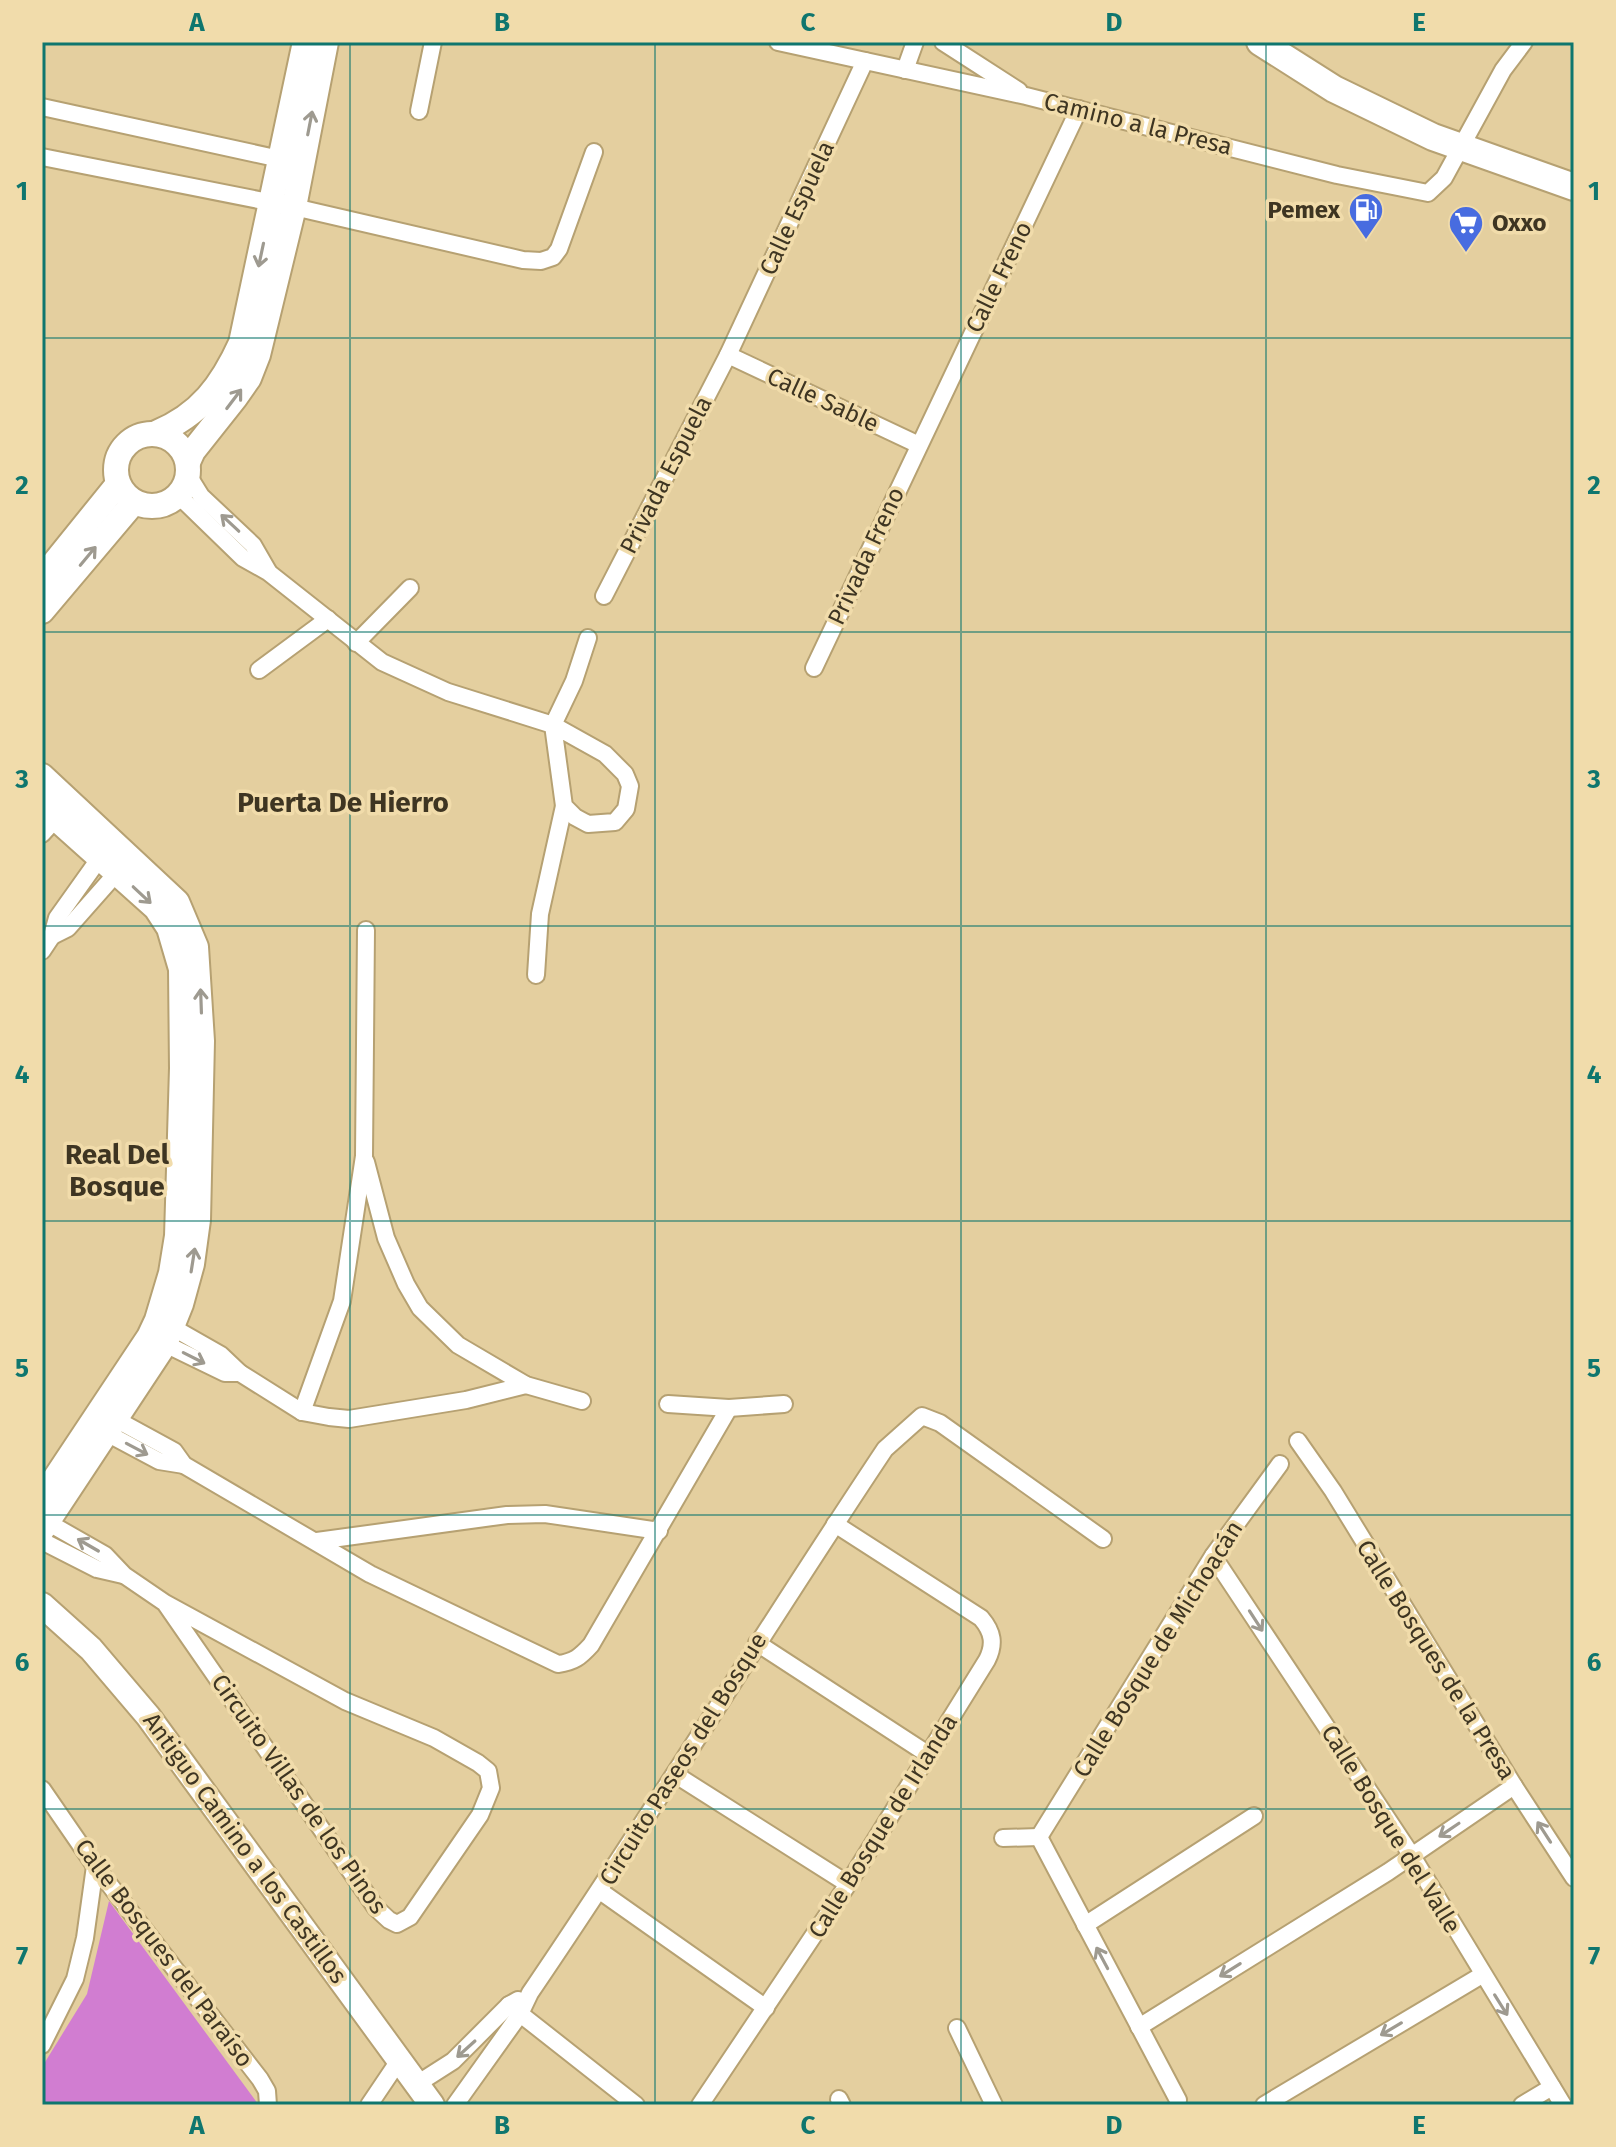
<svg xmlns="http://www.w3.org/2000/svg" width="1616" height="2147" viewBox="0 0 1616 2147" font-family="'Fira Sans',sans-serif">
<style>
.green{fill:#d17dd1}
.lines{fill:none;stroke-linecap:round;stroke-linejoin:round}
.street-casing{stroke:#b6a172;stroke-width:20}
.secondary-casing{stroke:#b6a172;stroke-width:28}
.primary-casing{stroke:#b6a172;stroke-width:30}
.street{stroke:#fff;stroke-width:16}
.secondary{stroke:#fff;stroke-width:24}
.primary{stroke:#fff;stroke-width:26}
.oneway{stroke:#9e9a90}
.grid{fill:none;stroke:#0f766e;stroke-width:2;stroke-opacity:0.55}
.labels{text-anchor:middle;dominant-baseline:central;stroke-width:7;stroke-linejoin:round;paint-order:stroke}
.street-label{font-size:24px;fill:#3e3522;stroke:#f1dcab}
.poi-label{font-size:24px;font-weight:bold;fill:#3e3522;stroke:#f1dcab;text-anchor:end}
.quarter-label{font-size:28px;font-weight:bold;fill:#3e3522;stroke:#f1dcab}
.neatline{fill:none;stroke:#0f766e;stroke-width:3}
.grid-label{font-size:26px;text-anchor:middle;font-weight:bold;fill:#0f766e}
</style>
<rect width="100%" height="100%" fill="#e4cf9f"/>
<polygon class="green" points="109,1901 258,2104 258,2105 42,2105 42,2067 87,1994"/>
<g class="lines">
<g class="street-casing">
<g id="street">
<polyline points="778,42 1026,96 1337,175 1428,193 1444,178 1503,70 1524,42"/>
<polyline points="943,42 1019,91"/>
<polyline points="905,70 915,42"/>
<polyline points="42,107 289,161"/>
<polyline points="419,111 433,42"/>
<polyline points="42,157 294,207 523,260 541,261 553,257 559,249 594,152"/>
<polyline points="728,355 919,445"/>
<polyline points="188,475 201,496 253,545 268,571"/>
<polyline points="178,495 243,558 268,572 382,662 448,692 553,725 605,754 625,774 630,786 626,809 615,822 588,824 575,817 564,806 553,725 574,681 588,638"/>
<polyline points="604,596 728,355 865,61"/>
<polyline points="356,643 410,588"/>
<polyline points="814,668 1079,109"/>
<polyline points="259,670 328,619"/>
<polyline points="42,834 61,813"/>
<polyline points="52,936 68,928 121,868"/>
<polyline points="42,951 52,936 57,918 104,852"/>
<polyline points="536,975 540,914 564,806"/>
<polyline points="366,1162 386,1238 406,1284 420,1308 458,1345 526,1385 582,1401"/>
<polyline points="163,1322 221,1355 240,1373 302,1412 329,1417 349,1419 466,1400 526,1385"/>
<polyline points="157,1340 225,1373 240,1373"/>
<polyline points="668,1404 729,1408 784,1404"/>
<polyline points="302,1412 342,1301 364,1156 366,930"/>
<path d="M108,1415l66,36 10,14 186,109 188,90c16,-2 22,-7 33,-19l138,-237"/>
<polyline points="99,1429 159,1461 184,1465"/>
<polyline points="1298,1441 1333,1491 1514,1786 1574,1878"/>
<polyline points="42,1519 105,1555 124,1575 165,1603 345,1701 434,1738 478,1763 488,1771 491,1788 480,1815 410,1917 397,1924 389,1920 376,1908 165,1603"/>
<polyline points="42,1541 97,1569 123,1575"/>
<polyline points="317,1541 507,1515 545,1514 659,1531"/>
<polyline points="1213,1556 1412,1856 1563,2105"/>
<polyline points="757,1643 929,1755"/>
<polyline points="676,1775 848,1884"/>
<polyline points="42,1789 95,1866 260,2079 267,2091 268,2105"/>
<polyline points="1039,1837 1213,1556 1280,1464"/>
<polyline points="1039,1837 1178,2100"/>
<polyline points="1003,1838 1039,1837"/>
<polyline points="600,1891 766,2008"/>
<polyline points="1085,1925 1254,1816"/>
<polyline points="509,2005 636,2105"/>
<polyline points="1139,2027 1388,1872 1514,1786"/>
<polyline points="957,2028 994,2105"/>
<polyline points="42,2045 75,1979 85,1938 95,1866"/>
<polyline points="417,2084 453,2061 509,2005 518,2000"/>
<polyline points="839,2099 842,2105"/>
<polyline points="369,2105 400,2059"/>
<path d="M455,2105l65,-91 10,-21c122,-179 235,-364 355,-544l37,-33 18,7 163,116"/>
<path d="M700,2105l148,-221 139,-224c8,-16 6,-28 -6,-42l-146,-94"/>
<polyline points="1264,2105 1482,1975"/>
<polyline points="1522,2105 1552,2087"/>
</g>
</g>
<g class="secondary-casing">
<g id="secondary">
<path d="M156,433c44,-18 66,-48 85,-90l64,-301"/>
<circle cx="152" cy="470" r="36"/>
<polyline points="188,462 193,451 235,398 249,378 258,355 294,207 326,42"/>
<polyline points="42,578 118,484"/>
<polyline points="42,611 134,502"/>
<polyline points="42,776 177,902 196,947 202,1041 198,1220 192,1264 181,1304 165,1344 42,1530"/>
<polyline points="42,806 156,908 169,928 181,969 182,1068 177,1236 171,1273 157,1320 149,1337 42,1498"/>
<polyline points="42,1605 91,1649 148,1716 432,2105"/>
</g>
</g>
<g class="primary-casing">
<polyline id="primary" points="1260,42 1334,89 1433,137 1574,187"/>
</g>
<use href="#street" class="street"/>
<use href="#secondary" class="secondary"/>
<use href="#primary" class="primary"/>
</g>
<defs><path id="oneway-shaft" d="M-6 0H5M1.5-3L5.5 0L1.5 3" fill="none" stroke-width="1.6" stroke-linecap="round" stroke-linejoin="round" transform="scale(2)"/></defs>
<g class="oneway">
<use href="#oneway-shaft" transform="translate(310 123) rotate(-79)"/>
<use href="#oneway-shaft" transform="translate(261 255) rotate(102)"/>
<use href="#oneway-shaft" transform="translate(234 399) rotate(-53)"/>
<use href="#oneway-shaft" transform="translate(230 523) rotate(-137)"/>
<use href="#oneway-shaft" transform="translate(88 556) rotate(-50)"/>
<use href="#oneway-shaft" transform="translate(142 895) rotate(43)"/>
<use href="#oneway-shaft" transform="translate(201 1001) rotate(-92)"/>
<use href="#oneway-shaft" transform="translate(193 1260) rotate(-81)"/>
<use href="#oneway-shaft" transform="translate(194 1358) rotate(27)"/>
<use href="#oneway-shaft" transform="translate(137 1449) rotate(28)"/>
<use href="#oneway-shaft" transform="translate(88 1545) rotate(-150)"/>
<use href="#oneway-shaft" transform="translate(1256 1621) rotate(57)"/>
<use href="#oneway-shaft" transform="translate(1449 1830) rotate(146)"/>
<use href="#oneway-shaft" transform="translate(1544 1832) rotate(-123)"/>
<use href="#oneway-shaft" transform="translate(1102 1958) rotate(-118)"/>
<use href="#oneway-shaft" transform="translate(1230 1970) rotate(148)"/>
<use href="#oneway-shaft" transform="translate(1501 2005) rotate(58)"/>
<use href="#oneway-shaft" transform="translate(1391 2029) rotate(149)"/>
<use href="#oneway-shaft" transform="translate(466 2049) rotate(138)"/>
</g>
<path class="grid" d="M350,42v2063M655,42v2063M961,42v2063M1266,42v2063M42,338h1532M42,632h1532M42,926h1532M42,1221h1532M42,1515h1532M42,1809h1532"/>
<defs>
<g id="fuel-pin" transform="scale(1.8)"><path d="M0 17L-7.5 6A9.5 9.5 0 1 1 7.5 6Z" fill="#486ce0" stroke="#f1dcab"/><path d="M-5.5-6h7V0h2V4h1.3V-2.5L3-4.5l.8-.8L6-3V5H2.5V1h-1V6h-7ZM-4.2-4.7v3.2H.2V-4.7Z" fill="#fff"/></g>
<g id="supermarket-pin" transform="scale(1.8)"><path d="M0 17L-7.5 6A9.5 9.5 0 1 1 7.5 6Z" fill="#486ce0" stroke="#f1dcab"/><path d="M-6-5.5h2.5l.6 2H6L4.5 2H-2.5L-4.4-4H-6ZM-1.5 3.2a1.3 1.3 0 1 0 .1 0ZM3 3.2a1.3 1.3 0 1 0 .1 0Z" fill="#fff"/></g>
</defs>
<g fill-rule="evenodd">
<use href="#fuel-pin" x="1366" y="210"/>
<use href="#supermarket-pin" x="1466" y="223"/>
</g>
<g class="labels">
<g class="street-label">
<text transform="translate(1138 124) rotate(14)">Camino a la Presa</text>
<text transform="translate(797 208) rotate(-65)">Calle Espuela</text>
<text transform="translate(999 277) rotate(-64)">Calle Freno</text>
<text transform="translate(823 400) rotate(25)">Calle Sable</text>
<text transform="translate(666 475) rotate(-63)">Privada Espuela</text>
<text transform="translate(866 556) rotate(-65)">Privada Freno</text>
<text transform="translate(1158 1649) rotate(-58)">Calle Bosque de Michoacán</text>
<text transform="translate(1436 1660) rotate(58)">Calle Bosques de la Presa</text>
<text transform="translate(683 1759) rotate(-58)">Circuito Paseos del Bosque</text>
<text transform="translate(299 1794) rotate(55)">Circuito Villas de los Pinos</text>
<text transform="translate(883 1826) rotate(-58)">Calle Bosque de Irlanda</text>
<text transform="translate(1391 1829) rotate(58)">Calle Bosque del Valle</text>
<text transform="translate(245 1848) rotate(54)">Antiguo Camino a los Castillos</text>
<text transform="translate(164 1953) rotate(53)">Calle Bosques del Paraíso</text>
</g>
<g class="poi-label">
<text x="1340" y="210">Pemex</text>
<text x="1492" y="223" text-anchor="start">Oxxo</text>
</g>
<g class="quarter-label">
<text x="343" y="802">Puerta De Hierro</text>
<text x="117" y="1154">Real Del<tspan x="117" dy="32">Bosque</tspan></text>
</g>
</g>
<rect width="1616" height="2147" fill="none" stroke="#f1dcab" stroke-width="88"/>
<rect x="44" y="44" width="1528" height="2059" class="neatline"/>
<g class="grid-label">
<text x="197" y="31">A</text>
<text x="502" y="31">B</text>
<text x="808" y="31">C</text>
<text x="1114" y="31">D</text>
<text x="1419" y="31">E</text>
<text x="22" y="200">1</text>
<text x="1594" y="200">1</text>
<text x="22" y="494">2</text>
<text x="1594" y="494">2</text>
<text x="22" y="788">3</text>
<text x="1594" y="788">3</text>
<text x="22" y="1083">4</text>
<text x="1594" y="1083">4</text>
<text x="22" y="1377">5</text>
<text x="1594" y="1377">5</text>
<text x="22" y="1671">6</text>
<text x="1594" y="1671">6</text>
<text x="22" y="1965">7</text>
<text x="1594" y="1965">7</text>
<text x="197" y="2134">A</text>
<text x="502" y="2134">B</text>
<text x="808" y="2134">C</text>
<text x="1114" y="2134">D</text>
<text x="1419" y="2134">E</text>
</g>
</svg>
